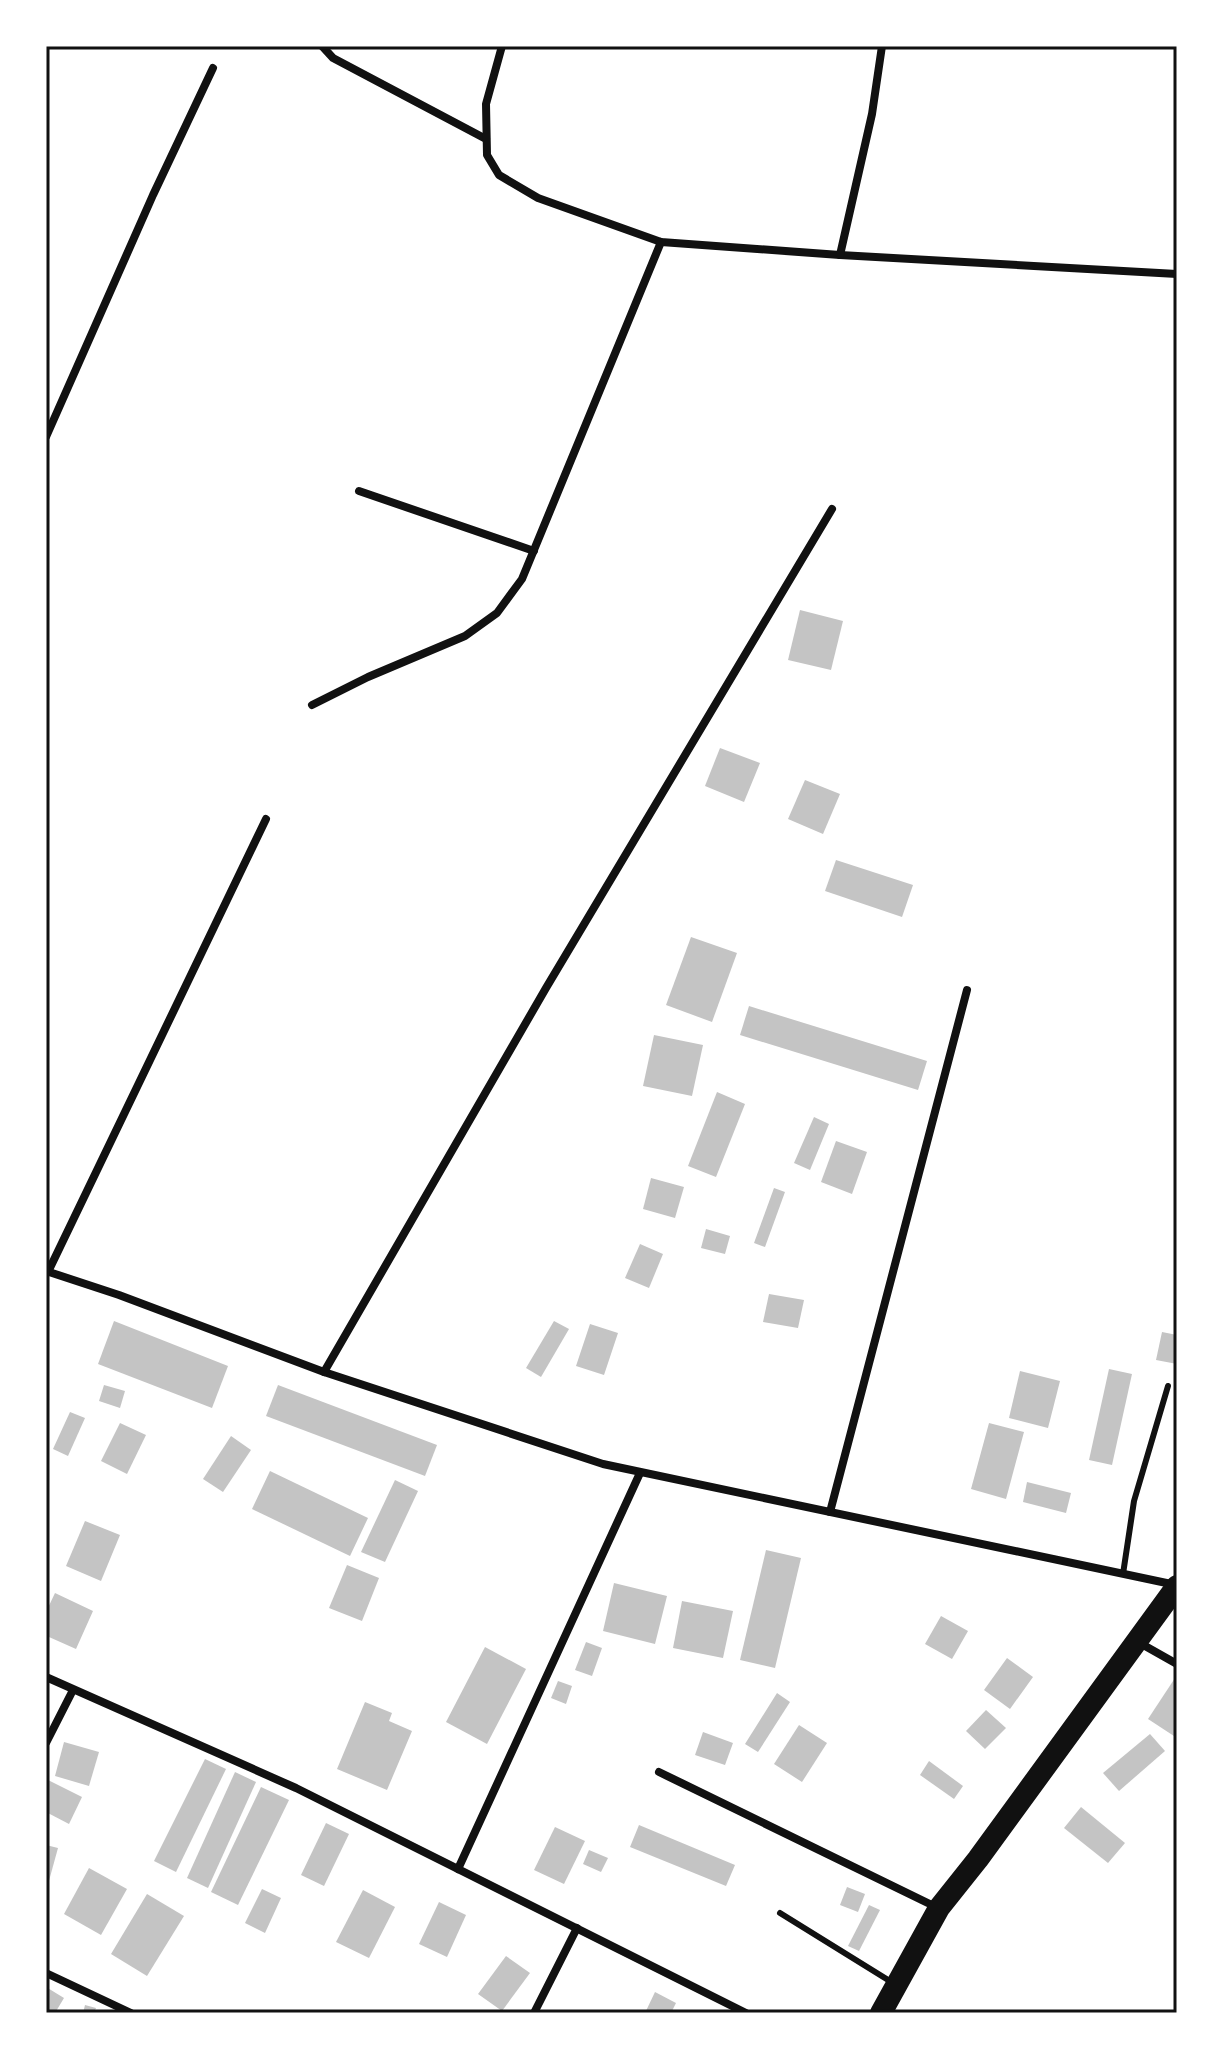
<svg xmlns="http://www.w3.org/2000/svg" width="1223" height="2059" viewBox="0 0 1223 2059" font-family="'Open Sans',sans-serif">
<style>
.building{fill:#c4c4c4}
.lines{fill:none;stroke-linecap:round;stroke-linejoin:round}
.service{stroke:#111;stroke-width:6}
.minor{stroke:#111;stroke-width:8}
.trunk{stroke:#111;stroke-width:22}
.neatline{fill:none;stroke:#111;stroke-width:3}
</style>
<rect width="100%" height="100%" fill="#fff"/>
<g class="building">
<polygon points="800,610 843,621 831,670 788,660"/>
<polygon points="720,748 760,763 744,802 705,786"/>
<polygon points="805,780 840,794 823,834 788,819"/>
<polygon points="836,860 913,885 902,917 825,891"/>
<polygon points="691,937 737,953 712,1022 666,1005"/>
<polygon points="749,1006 927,1061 918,1090 740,1035"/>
<polygon points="654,1035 703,1045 692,1096 643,1086"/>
<polygon points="717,1092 745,1104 716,1177 688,1166"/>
<polygon points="814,1117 829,1124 810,1170 794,1163"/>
<polygon points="836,1141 867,1152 852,1194 821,1182"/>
<polygon points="651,1178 684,1187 675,1218 643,1209"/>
<polygon points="774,1188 785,1192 765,1247 754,1243"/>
<polygon points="706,1229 730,1236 725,1254 701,1248"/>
<polygon points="640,1244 663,1254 649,1288 625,1278"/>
<polygon points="769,1294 804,1300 798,1328 763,1322"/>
<polygon points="114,1321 228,1366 212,1408 98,1364"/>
<polygon points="554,1321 569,1329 541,1377 526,1368"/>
<polygon points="590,1324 618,1333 604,1375 576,1366"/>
<polygon points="1162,1332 1177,1335 1177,1364 1156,1360"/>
<polygon points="1109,1369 1132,1374 1112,1465 1089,1460"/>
<polygon points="1020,1371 1060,1381 1048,1428 1009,1418"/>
<polygon points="104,1385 125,1391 120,1408 99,1401"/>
<polygon points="278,1385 437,1445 425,1476 266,1416"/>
<polygon points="70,1412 85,1418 68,1456 53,1449"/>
<polygon points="120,1423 146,1435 127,1474 101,1461"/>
<polygon points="989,1423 1024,1432 1006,1499 971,1489"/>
<polygon points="231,1436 251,1450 223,1492 203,1479"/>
<polygon points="270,1471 368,1518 350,1556 252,1509"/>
<polygon points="395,1480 418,1491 385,1562 361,1552"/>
<polygon points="1027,1482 1071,1493 1066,1513 1023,1502"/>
<polygon points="85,1521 120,1535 101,1581 66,1566"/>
<polygon points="766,1550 801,1558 775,1668 740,1660"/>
<polygon points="347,1565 379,1578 362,1621 329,1608"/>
<polygon points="614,1583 667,1596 655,1644 603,1631"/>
<polygon points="55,1593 93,1611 76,1649 49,1637 46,1645 46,1612"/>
<polygon points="682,1601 733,1611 723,1658 673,1648"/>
<polygon points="941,1616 968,1631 952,1659 925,1644"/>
<polygon points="586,1642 602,1648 592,1676 575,1670"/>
<polygon points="485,1647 526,1669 487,1744 446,1722"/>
<polygon points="1007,1658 1033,1677 1010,1709 984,1690"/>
<polygon points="1175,1678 1177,1679 1177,1738 1148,1719"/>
<polygon points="558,1681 572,1686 566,1704 551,1698"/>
<polygon points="777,1693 790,1702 758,1752 745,1744"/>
<polygon points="365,1702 392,1713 389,1721 412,1731 387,1790 337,1769"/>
<polygon points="986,1710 1006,1728 985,1749 966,1731"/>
<polygon points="799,1725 827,1743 802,1782 774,1764"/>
<polygon points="703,1732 733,1743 725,1765 695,1755"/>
<polygon points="1150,1734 1165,1751 1119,1791 1103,1773"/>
<polygon points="64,1742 99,1752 89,1786 55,1776"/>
<polygon points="205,1759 226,1769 176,1872 154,1861"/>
<polygon points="929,1761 963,1786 954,1799 920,1775"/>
<polygon points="235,1772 256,1782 208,1888 187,1878"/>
<polygon points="46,1779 82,1797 69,1824 46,1812"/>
<polygon points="261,1787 289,1800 238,1905 211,1892"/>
<polygon points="1081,1807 1125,1843 1108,1863 1064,1828"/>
<polygon points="326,1823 349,1834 324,1886 301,1875"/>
<polygon points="639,1825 735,1865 726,1886 630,1847"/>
<polygon points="555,1827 585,1841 564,1884 534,1870"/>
<polygon points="46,1845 58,1848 47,1888 46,1888"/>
<polygon points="589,1850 608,1858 601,1872 583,1864"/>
<polygon points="89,1868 127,1889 101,1935 64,1914"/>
<polygon points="847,1887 865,1894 858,1912 840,1905"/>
<polygon points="262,1889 281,1898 265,1933 245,1923"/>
<polygon points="363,1890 395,1907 369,1958 336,1942"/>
<polygon points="147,1894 184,1916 147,1976 111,1954"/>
<polygon points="439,1902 466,1915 447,1957 419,1944"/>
<polygon points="869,1905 880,1910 859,1951 848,1946"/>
<polygon points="506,1956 530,1973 502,2011 478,1994"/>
<polygon points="46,1987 64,1998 55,2013 46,2013"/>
<polygon points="655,1992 676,2003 671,2013 645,2013"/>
<polygon points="85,2005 96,2008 94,2013 83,2013"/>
</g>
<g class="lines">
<g class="service">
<polyline points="1123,1574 1134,1501 1168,1386"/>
<polyline points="780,1913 893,1983"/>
</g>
<g class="minor">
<polyline points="322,46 333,58 486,139"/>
<polyline points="502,46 486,104 487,155 499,175 538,198 661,242 840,255 1177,274"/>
<polyline points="840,255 872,114 882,46"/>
<polyline points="46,437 153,195 213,68"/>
<polyline points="359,491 534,551"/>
<polyline points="312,705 368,677 465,636 497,613 522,579 661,242"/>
<polyline points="46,1271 119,1295 324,1372 603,1464 1176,1585"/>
<polyline points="48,1272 266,819"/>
<polyline points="324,1372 546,988 832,509"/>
<polyline points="830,1512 967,990"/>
<polyline points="1138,1642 1177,1664"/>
<polyline points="46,1677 296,1788 746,2013"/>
<polyline points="46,1743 73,1690"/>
<polyline points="659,1772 936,1907"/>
<polyline points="458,1869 640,1473"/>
<polyline points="46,1973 131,2013"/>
<polyline points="534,2013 577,1928"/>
</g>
<polyline class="trunk" points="881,2013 939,1908 978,1859 1177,1586"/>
</g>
<rect width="1223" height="2059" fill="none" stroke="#ffffff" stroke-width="96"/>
<rect x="48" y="48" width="1127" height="1963" class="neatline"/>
</svg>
